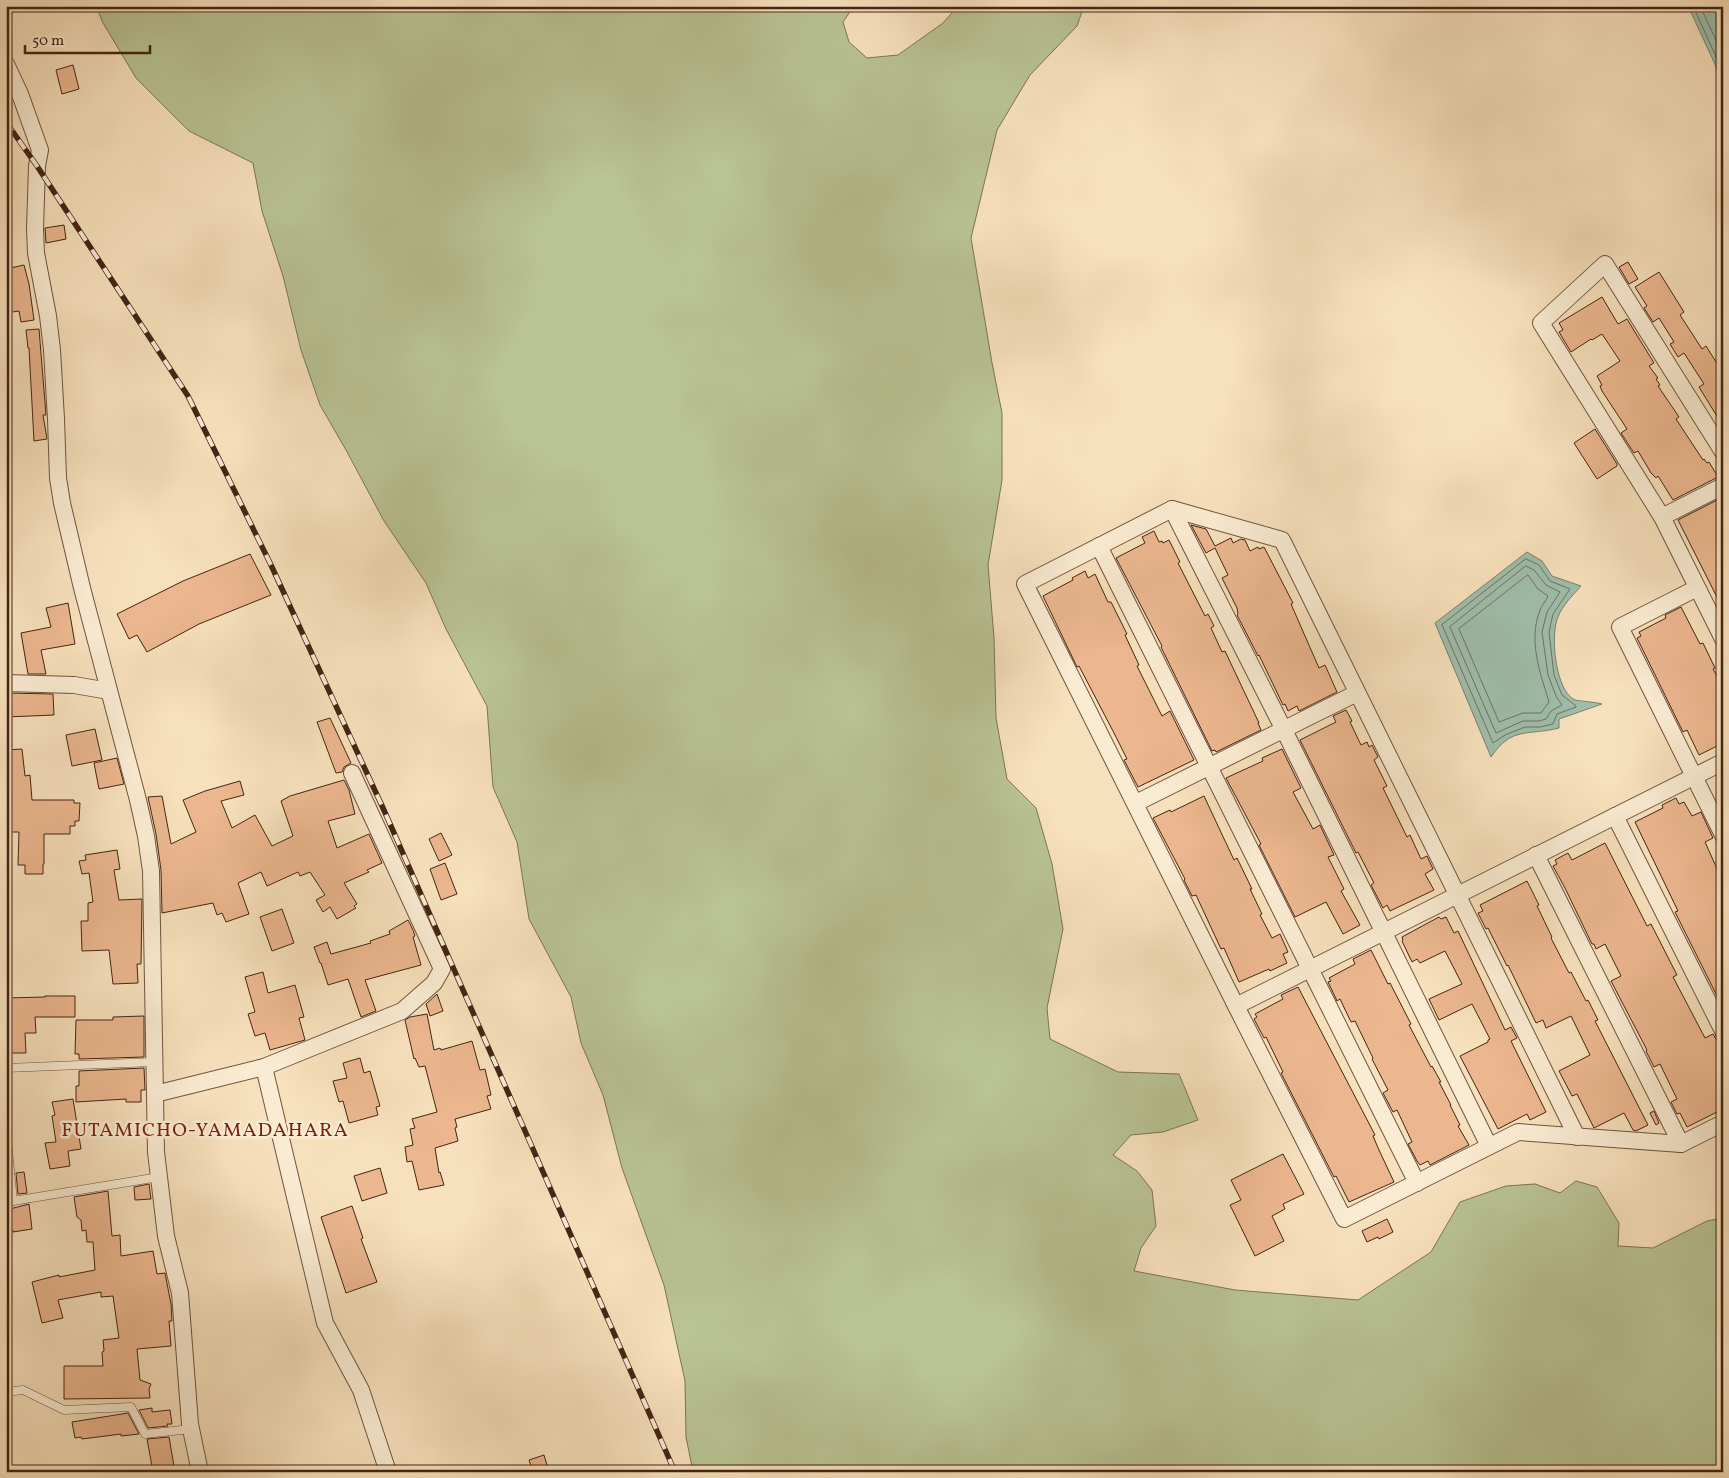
<svg xmlns="http://www.w3.org/2000/svg" width="1729" height="1478" viewBox="0 0 1729 1478" font-family="Vollkorn,serif">
<style>
.green{fill:#b9c393;stroke:#7e7454}
.water{fill:#9ebeab;stroke:#7a806f}
.lines{fill:none;stroke-linecap:round;stroke-linejoin:round}
.shore{stroke:#717160;stroke-width:1}
.building{fill:#ecb78f;stroke:#442414}
.lane-casing{stroke:#71533e;stroke-width:9}
.street-casing{stroke:#71533e;stroke-width:18}
.lane{stroke:#faecd3;stroke-width:8}
.street{stroke:#faecd3;stroke-width:16}
.rail-casing{stroke:#442414;stroke-width:5.5}
.rail{stroke:#faecd3;stroke-width:4;stroke-dasharray:11;stroke-linecap:butt}
.labels{text-anchor:middle;dominant-baseline:central;stroke-width:5;stroke-linejoin:round;paint-order:stroke}
.quarter-label{font-size:20px;letter-spacing:1px;fill:#7a1f14;stroke:#faecd3}
</style>
<rect width="100%" height="100%" fill="#f7e1bc"/>
<filter id="stains"><feTurbulence type="fractalNoise" baseFrequency=".004" numOctaves="4"/><feColorMatrix values="0 0 0 0 .2 0 0 0 0 .09 0 0 0 0 .02 0 0 0 .5 -.17"/></filter>
<radialGradient id="worn" r=".72"><stop offset=".6" stop-color="#630" stop-opacity="0"/><stop offset="1" stop-color="#630" stop-opacity=".3"/></radialGradient>
<polygon class="green" points="96,6 854,6 843,22 849,42 867,58 898,55 943,23 958,6 1084,6 1077,26 1030,75 997,130 971,238 992,363 1002,413 1002,480 988,565 994,638 996,718 1007,779 1036,808 1052,864 1063,929 1047,1008 1050,1039 1118,1072 1179,1074 1198,1120 1163,1132 1131,1135 1113,1155 1137,1171 1152,1190 1156,1226 1141,1248 1134,1271 1235,1290 1358,1300 1431,1252 1460,1202 1506,1186 1535,1184 1560,1193 1576,1181 1597,1187 1619,1223 1618,1246 1653,1248 1707,1221 1723,1218 1723,1472 693,1472 686,1437 685,1381 664,1285 622,1168 603,1095 581,1043 571,997 529,919 517,842 493,787 487,706 446,629 426,583 384,521 346,450 320,405 301,350 283,276 262,211 253,163 189,131 136,78 103,23"/>
<g class="water">
<polygon points="1688,6 1723,6 1723,86 1714,62"/>
<path d="M1527,552l15,9 10,15 29,10c-8,9 -19,20 -23,31 -8,17 -3,74 17,83 4,1 20,2 27,4l-43,15v9c-32,8 -47,-2 -68,29l-56,-134z"/>
</g>
<g class="lines">
<g class="shore">
<polyline points="1693,6 1723,72"/>
<polyline points="1700,6 1723,55"/>
<polygon points="1526,559 1539,565 1550,581 1570,589 1553,614 1549,632 1554,675 1562,695 1575,705 1576,707 1557,714 1553,724 1540,727 1525,727 1505,735 1493,743 1442,625"/>
<polygon points="1526,566 1534,570 1546,585 1560,592 1547,612 1542,632 1548,675 1556,696 1562,705 1551,711 1546,719 1539,721 1523,721 1496,733 1450,627"/>
<path d="M1528,575l10,14 10,7c-2,5 -6,9 -8,14 -12,31 0,62 9,92l-8,11h-18l-24,9 -40,-93z"/>
</g>
</g>
<g class="building">
<polygon points="73,65 79,89 62,94 56,70"/>
<polygon points="64,225 66,239 46,243 45,228"/>
<polygon points="1628,262 1638,279 1629,284 1619,267"/>
<polygon points="24,265 29,284 34,320 21,322 19,311 6,313 6,269"/>
<polygon points="1659,272 1684,312 1680,315 1702,349 1706,346 1723,373 1723,426 1699,387 1704,384 1684,353 1678,357 1670,344 1674,342 1659,318 1653,322 1644,308 1647,306 1635,287"/>
<polygon points="1602,297 1618,324 1627,319 1654,363 1649,366 1658,378 1656,379 1660,385 1658,386 1679,417 1676,419 1703,460 1704,459 1707,463 1709,462 1718,477 1673,500 1658,476 1656,478 1651,473 1638,451 1634,453 1621,433 1627,429 1602,391 1600,386 1602,385 1597,376 1620,361 1602,334 1592,340 1591,339 1571,352 1559,332 1563,330 1559,323"/>
<polygon points="39,329 46,415 43,415 47,439 34,441 29,348 28,348 26,330"/>
<polygon points="1595,429 1617,464 1617,466 1597,479 1574,443"/>
<polygon points="1723,497 1723,609 1678,520"/>
<polygon points="1191,525 1206,529 1215,546 1231,538 1233,543 1241,539 1245,540 1250,551 1258,547 1259,549 1264,547 1293,603 1291,604 1319,668 1325,665 1337,692 1299,711 1297,706 1288,711 1285,704 1283,705 1259,655 1258,656 1237,615 1238,614 1237,608 1222,578 1228,575 1215,548 1206,553"/>
<polygon points="1154,531 1159,542 1162,541 1163,543 1169,540 1180,562 1178,563 1205,616 1208,614 1214,626 1211,628 1222,652 1225,651 1259,723 1258,723 1261,730 1216,752 1215,750 1212,751 1161,647 1162,646 1116,558 1145,543 1142,537"/>
<polygon points="250,554 271,595 199,624 147,652 137,635 129,639 117,614 183,581"/>
<polygon points="1085,571 1088,578 1095,574 1108,602 1111,602 1127,634 1125,635 1139,665 1137,666 1162,716 1170,711 1194,760 1138,787 1124,760 1127,759 1114,733 1079,666 1077,667 1043,596 1073,580 1072,578"/>
<polygon points="68,603 75,644 41,650 46,674 28,674 21,633 51,627 46,608"/>
<polygon points="1681,607 1700,644 1703,643 1715,668 1713,669 1723,687 1723,743 1699,755 1687,730 1683,732 1637,638 1641,636 1639,632 1666,618 1665,615"/>
<polygon points="6,693 53,694 54,715 6,717"/>
<polygon points="1346,710 1352,721 1350,722 1361,745 1367,742 1369,747 1372,745 1378,757 1374,760 1387,786 1383,788 1407,837 1410,835 1421,859 1427,856 1433,869 1425,874 1434,890 1390,911 1387,905 1383,908 1371,885 1374,883 1358,852 1356,853 1353,847 1300,740 1336,722 1333,716"/>
<polygon points="330,718 351,763 344,767 342,772 336,773 317,722"/>
<polygon points="95,729 102,760 72,766 66,735"/>
<polygon points="22,749 25,776 30,775 32,800 74,800 74,803 80,803 79,821 75,821 75,826 70,826 70,834 44,834 44,864 43,864 43,874 25,874 25,865 18,865 19,832 9,832 6,805 6,750"/>
<polygon points="1282,749 1301,788 1293,792 1313,829 1320,825 1334,855 1328,857 1344,889 1341,891 1360,925 1343,934 1326,902 1295,917 1259,845 1261,844 1226,778 1263,761 1262,758"/>
<polygon points="117,758 124,784 99,789 94,763"/>
<polygon points="344,780 349,790 355,814 328,821 337,848 369,834 382,863 367,870 369,872 344,883 357,904 354,906 356,908 337,919 330,907 323,912 316,900 325,895 310,872 300,876 298,872 267,886 261,872 238,883 249,914 226,922 222,913 217,915 213,903 162,913 161,870 156,834 148,797 162,796 171,844 196,832 183,800 205,791 240,781 244,795 221,801 232,828 255,815 272,846 293,836 281,801 290,796"/>
<polygon points="1204,796 1234,860 1237,858 1252,889 1250,889 1262,914 1260,915 1272,938 1280,934 1288,952 1283,954 1287,963 1270,971 1269,969 1239,982 1224,948 1221,949 1196,895 1192,896 1184,880 1185,879 1153,818 1170,810 1171,812"/>
<polygon points="1676,798 1679,804 1684,802 1692,816 1701,812 1713,838 1705,842 1723,882 1723,1008 1675,912 1678,911 1635,822 1663,808 1662,805"/>
<polygon points="441,833 452,855 439,861 429,839"/>
<polygon points="1605,843 1647,926 1651,924 1677,975 1673,977 1705,1038 1713,1034 1723,1051 1723,1109 1687,1127 1680,1113 1677,1114 1671,1102 1677,1099 1660,1064 1654,1067 1646,1051 1647,1050 1611,981 1621,976 1605,944 1596,949 1594,944 1592,944 1565,888 1553,866 1557,864 1555,860 1568,853 1572,860"/>
<polygon points="117,850 120,869 114,870 119,900 142,899 141,964 137,964 138,983 113,984 109,950 82,951 81,921 88,921 88,903 93,902 89,873 82,874 79,861 86,860 85,855"/>
<polygon points="445,863 457,894 441,900 430,869"/>
<polygon points="1527,881 1539,905 1537,906 1552,937 1551,938 1569,973 1571,972 1586,1001 1588,1000 1598,1020 1595,1021 1648,1125 1636,1131 1633,1130 1624,1113 1594,1128 1577,1094 1572,1096 1559,1071 1590,1055 1571,1016 1546,1028 1543,1020 1536,1023 1508,965 1507,966 1488,928 1486,929 1478,913 1483,911 1480,905"/>
<polygon points="282,909 294,943 272,951 260,917"/>
<polygon points="1439,917 1441,919 1446,917 1454,933 1458,931 1505,1030 1511,1027 1517,1038 1511,1041 1546,1112 1530,1120 1527,1114 1498,1129 1460,1056 1488,1042 1488,1040 1490,1039 1472,1004 1439,1020 1429,999 1462,984 1445,951 1420,963 1417,959 1412,962 1402,941 1403,940 1402,937"/>
<polygon points="408,920 413,930 415,936 413,937 421,965 365,980 376,1011 361,1017 348,979 328,985 321,963 320,963 314,947 327,942 331,954 371,943 370,941 390,934 389,931"/>
<polygon points="1371,950 1388,984 1390,983 1411,1024 1409,1025 1431,1067 1432,1066 1441,1082 1439,1082 1451,1105 1450,1105 1460,1125 1458,1126 1469,1145 1430,1165 1428,1161 1420,1165 1417,1161 1408,1144 1412,1142 1397,1110 1393,1112 1383,1093 1388,1090 1372,1059 1373,1058 1355,1021 1351,1022 1340,999 1337,1001 1328,982 1331,981 1329,978 1355,964 1353,959"/>
<polygon points="263,972 268,993 295,985 304,1017 299,1018 305,1040 270,1050 265,1033 255,1036 248,1014 255,1012 245,977"/>
<polygon points="1298,987 1375,1135 1373,1136 1379,1150 1394,1182 1349,1202 1336,1176 1334,1177 1281,1073 1283,1072 1266,1037 1264,1038 1254,1019 1257,1017 1255,1014 1283,999 1281,995"/>
<polygon points="437,994 443,1011 430,1016 426,1004"/>
<polygon points="45,996 75,996 75,1017 35,1017 36,1033 25,1033 26,1053 6,1053 6,998 45,997"/>
<polygon points="427,1014 434,1050 440,1048 441,1050 472,1041 480,1070 485,1069 491,1095 487,1096 491,1109 455,1119 457,1127 455,1128 458,1141 435,1148 439,1173 440,1172 444,1185 419,1190 412,1161 407,1162 405,1147 413,1145 410,1129 415,1128 412,1119 437,1112 425,1066 419,1067 415,1058 414,1059 405,1020 410,1017"/>
<polygon points="144,1016 144,1057 79,1059 79,1054 75,1054 76,1020 113,1020 113,1017"/>
<polygon points="360,1058 364,1073 370,1071 380,1106 376,1107 378,1115 349,1123 343,1101 339,1102 333,1081 347,1078 343,1063"/>
<polygon points="144,1068 145,1090 141,1090 141,1102 126,1102 126,1099 76,1102 76,1086 79,1086 79,1071"/>
<polygon points="73,1099 81,1149 68,1151 70,1166 50,1169 45,1143 56,1142 52,1116 55,1115 52,1102"/>
<polygon points="1654,1111 1659,1123 1656,1125 1650,1113"/>
<polygon points="1283,1154 1304,1194 1283,1204 1285,1209 1272,1216 1284,1241 1255,1256 1230,1205 1241,1200 1231,1180"/>
<polygon points="380,1168 387,1193 362,1201 354,1176"/>
<polygon points="24,1172 27,1193 18,1194 16,1173"/>
<polygon points="149,1184 151,1199 135,1200 134,1187"/>
<polygon points="108,1191 112,1236 120,1235 121,1256 153,1251 157,1274 165,1273 171,1304 172,1321 169,1321 171,1346 137,1349 140,1380 151,1384 149,1389 150,1398 64,1399 64,1366 103,1366 102,1352 104,1351 103,1340 119,1338 113,1296 101,1297 101,1292 58,1300 63,1318 42,1323 32,1282 59,1275 59,1277 95,1270 93,1242 87,1242 86,1230 82,1231 81,1220 77,1217 74,1197"/>
<polygon points="29,1204 32,1229 13,1232 13,1230 6,1231 6,1210"/>
<polygon points="352,1206 363,1238 361,1239 377,1282 346,1293 321,1217"/>
<polygon points="1387,1219 1393,1232 1379,1239 1378,1237 1367,1242 1362,1231"/>
<polygon points="152,1408 152,1412 170,1410 172,1424 167,1424 168,1426 148,1428 139,1410"/>
<polygon points="128,1413 139,1434 121,1436 121,1434 82,1439 81,1437 75,1438 72,1422"/>
<polygon points="169,1437 175,1472 153,1472 147,1439"/>
<polygon points="544,1455 549,1472 533,1472 529,1460"/>
</g>
<g class="lines">
<g class="lane-casing">
<g id="lane">
<polyline points="6,1068 154,1062"/>
<polyline points="6,1129 13,1201"/>
<polyline points="6,1204 13,1201 159,1177"/>
<polyline points="6,1392 23,1390 64,1410 131,1407 145,1434 191,1429"/>
</g>
</g>
<g class="street-casing">
<g id="street">
<polyline points="6,64 20,94 40,150 37,166 35,229 36,253 48,316 52,350 56,419 58,478 62,503 82,588 138,800 146,836 151,871 156,1152 166,1236 180,1293 190,1424 200,1472"/>
<polyline points="1723,452 1605,264 1541,323 1662,517 1723,639"/>
<polyline points="1172,509 1284,730 1489,1146"/>
<polyline points="1662,517 1723,486"/>
<polyline points="1099,546 1417,1183"/>
<polyline points="1697,588 1620,627 1723,835"/>
<polyline points="6,683 74,685 109,691"/>
<polyline points="1723,762 1236,1006 1344,1219 1518,1132 1681,1144 1723,1123"/>
<polyline points="1136,803 1357,693"/>
<polyline points="1615,816 1723,1031"/>
<polyline points="1536,855 1681,1144"/>
<polyline points="1236,1006 1025,584 1172,509 1282,540 1577,1137"/>
<polyline points="264,1067 325,1323 361,1390 388,1472"/>
<polyline points="155,1094 264,1067 402,1011 434,983 442,969 352,773"/>
</g>
</g>
<use href="#lane" class="lane"/>
<use href="#street" class="street"/>
<g class="rail-casing">
<polyline id="rail" points="6,122 37,166 188,396 271,565 383,808 675,1472"/>
</g>
<use href="#rail" class="rail"/>
</g>
<g class="labels">
<g class="quarter-label">
<text x="205" y="1131">FUTAMICHO-YAMADAHARA</text>
</g>
</g>
<rect width="1729" height="1478" fill="none" stroke="#f7e1bc" stroke-width="25"/>
<rect x="8" y="8" width="1714" height="1463" fill="none" stroke="#442414" stroke-width="2.5"/>
<rect x="12" y="12" width="1704" height="1453" fill="none" stroke="#442414"/>
<path d="M25 45v8h125v-8" fill="none" stroke="#442414" stroke-width="2.5"/>
<text x="32" y="45" font-size="15" fill="#442414" stroke="#faecd3" stroke-width="4" paint-order="stroke">50 m</text>
<rect width="100%" height="100%" filter="url(#stains)"/>
<rect width="100%" height="100%" fill="url(#worn)"/>
</svg>
